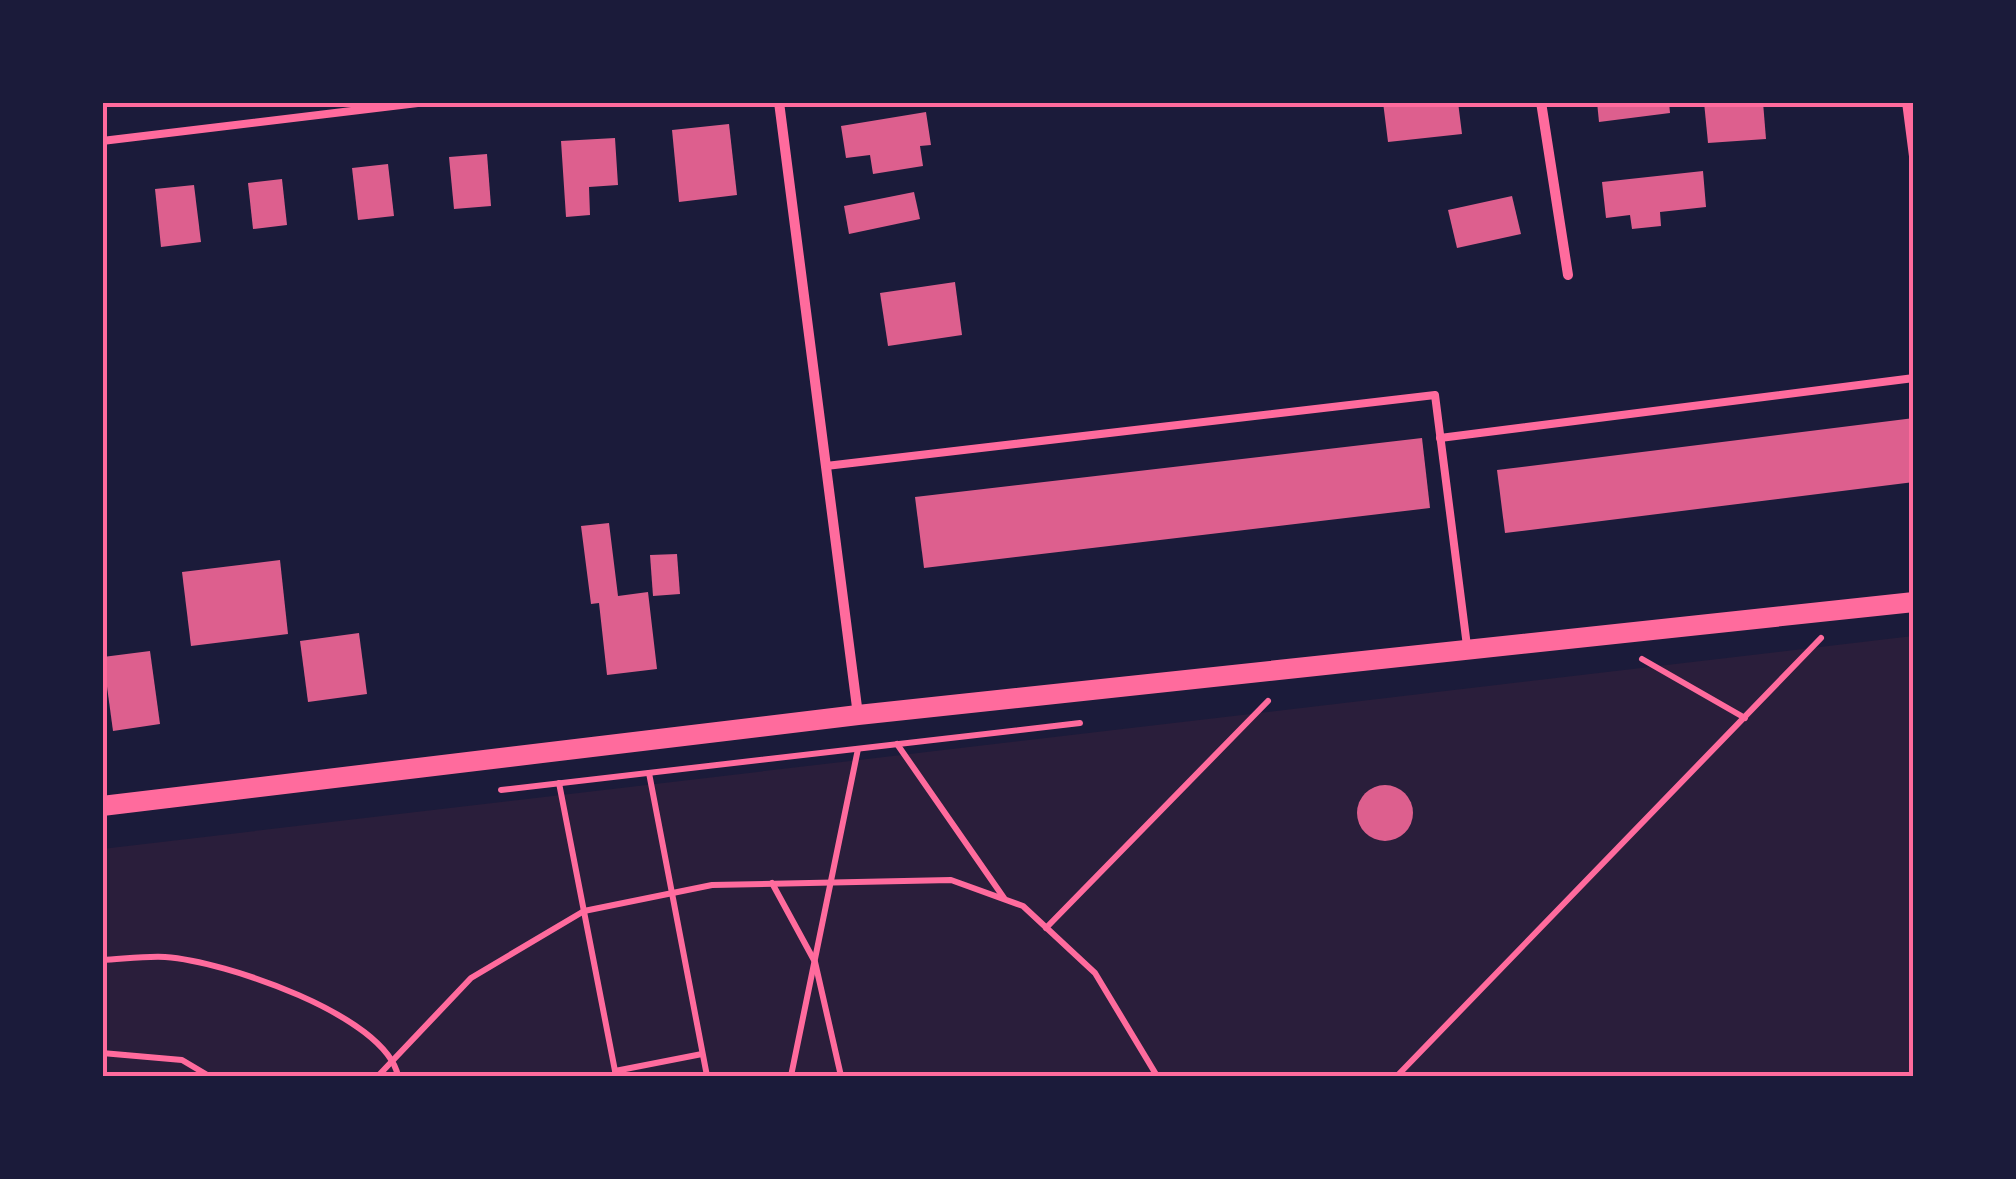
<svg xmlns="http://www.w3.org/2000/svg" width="2016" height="1179" viewBox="0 0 2016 1179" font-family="'Fira Sans Condensed',sans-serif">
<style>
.green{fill:#2a1e3b}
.building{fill:#dd5f8e}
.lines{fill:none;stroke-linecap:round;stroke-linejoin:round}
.path{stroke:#ff6b9d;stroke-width:6}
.service{stroke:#ff6b9d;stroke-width:8}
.minor{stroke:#ff6b9d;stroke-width:10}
.secondary{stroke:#ff6b9d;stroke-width:20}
.neatline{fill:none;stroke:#ff6b9d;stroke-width:4}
</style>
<rect width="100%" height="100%" fill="#1b1b3a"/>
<polygon class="green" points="1913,636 1913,1076 103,1076 102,849"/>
<g class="building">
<polygon points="1383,102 1458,102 1462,134 1388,142"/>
<polygon points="1597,102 1669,102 1670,113 1599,122"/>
<polygon points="1704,102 1763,102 1766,139 1708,143"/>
<polygon points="926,112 931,145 920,146 923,166 873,174 870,155 846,158 841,126"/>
<polygon points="729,124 737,195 679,202 672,130"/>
<polygon points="615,138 618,185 589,187 590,215 566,217 561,141"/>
<polygon points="487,154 491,206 454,209 449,157"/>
<polygon points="388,164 394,216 358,220 352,168"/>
<polygon points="1703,171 1706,207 1660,212 1661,226 1632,229 1630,215 1606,218 1602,182"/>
<polygon points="282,179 287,225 253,229 248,183"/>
<polygon points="194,185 201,242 161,247 155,189"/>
<polygon points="914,192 920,219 849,234 844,206"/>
<polygon points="1512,196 1521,234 1457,248 1448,210"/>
<polygon points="955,282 962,335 888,346 880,293"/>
<polygon points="1914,418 1914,482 1505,533 1497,470"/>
<polygon points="1422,438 1430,508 924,568 915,497"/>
<polygon points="609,523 618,596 648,592 657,669 607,675 599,603 591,604 581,526"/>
<polygon points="677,554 680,594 653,596 650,555"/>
<polygon points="280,560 288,634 191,646 182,572"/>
<polygon points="359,633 367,694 308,702 300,641"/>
<polygon points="150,651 160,724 113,731 103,657"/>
<circle cx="1385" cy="813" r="28"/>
</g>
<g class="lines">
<g class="path">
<polyline points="1642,659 1745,718"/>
<polyline points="897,744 1004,898"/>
<polyline points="649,773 707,1076"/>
<polyline points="559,783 616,1076"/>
<polyline points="501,790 1080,723"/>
<polyline points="772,883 815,962 841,1076"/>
<polyline points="1046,928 1268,701"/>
<path d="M102,960c21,-1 43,-4 63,-3 59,4 220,58 233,119"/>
<polyline points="102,1053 182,1060 209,1076"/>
<polyline points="102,1070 104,1076"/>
<polyline points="615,1071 702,1054"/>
<polyline points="378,1076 471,978 584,911 712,885 951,880 1023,906 1095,973 1157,1076"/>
<polyline points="791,1076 858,749"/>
<polyline points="1397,1076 1821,638"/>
</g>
<g class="service">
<polyline points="1906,102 1914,164"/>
<polyline points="102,141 426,102"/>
<polyline points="1440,438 1914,378"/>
<polyline points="826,466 1435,395 1467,646"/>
</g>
<g class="minor">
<polyline points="779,102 858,715"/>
<polyline points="1541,102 1568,275"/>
</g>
<polyline class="secondary" points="102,806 858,715 1914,602"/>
</g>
<rect width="2016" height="1179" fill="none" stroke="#1b1b3a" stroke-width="210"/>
<rect x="105" y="105" width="1806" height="969" class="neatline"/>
</svg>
